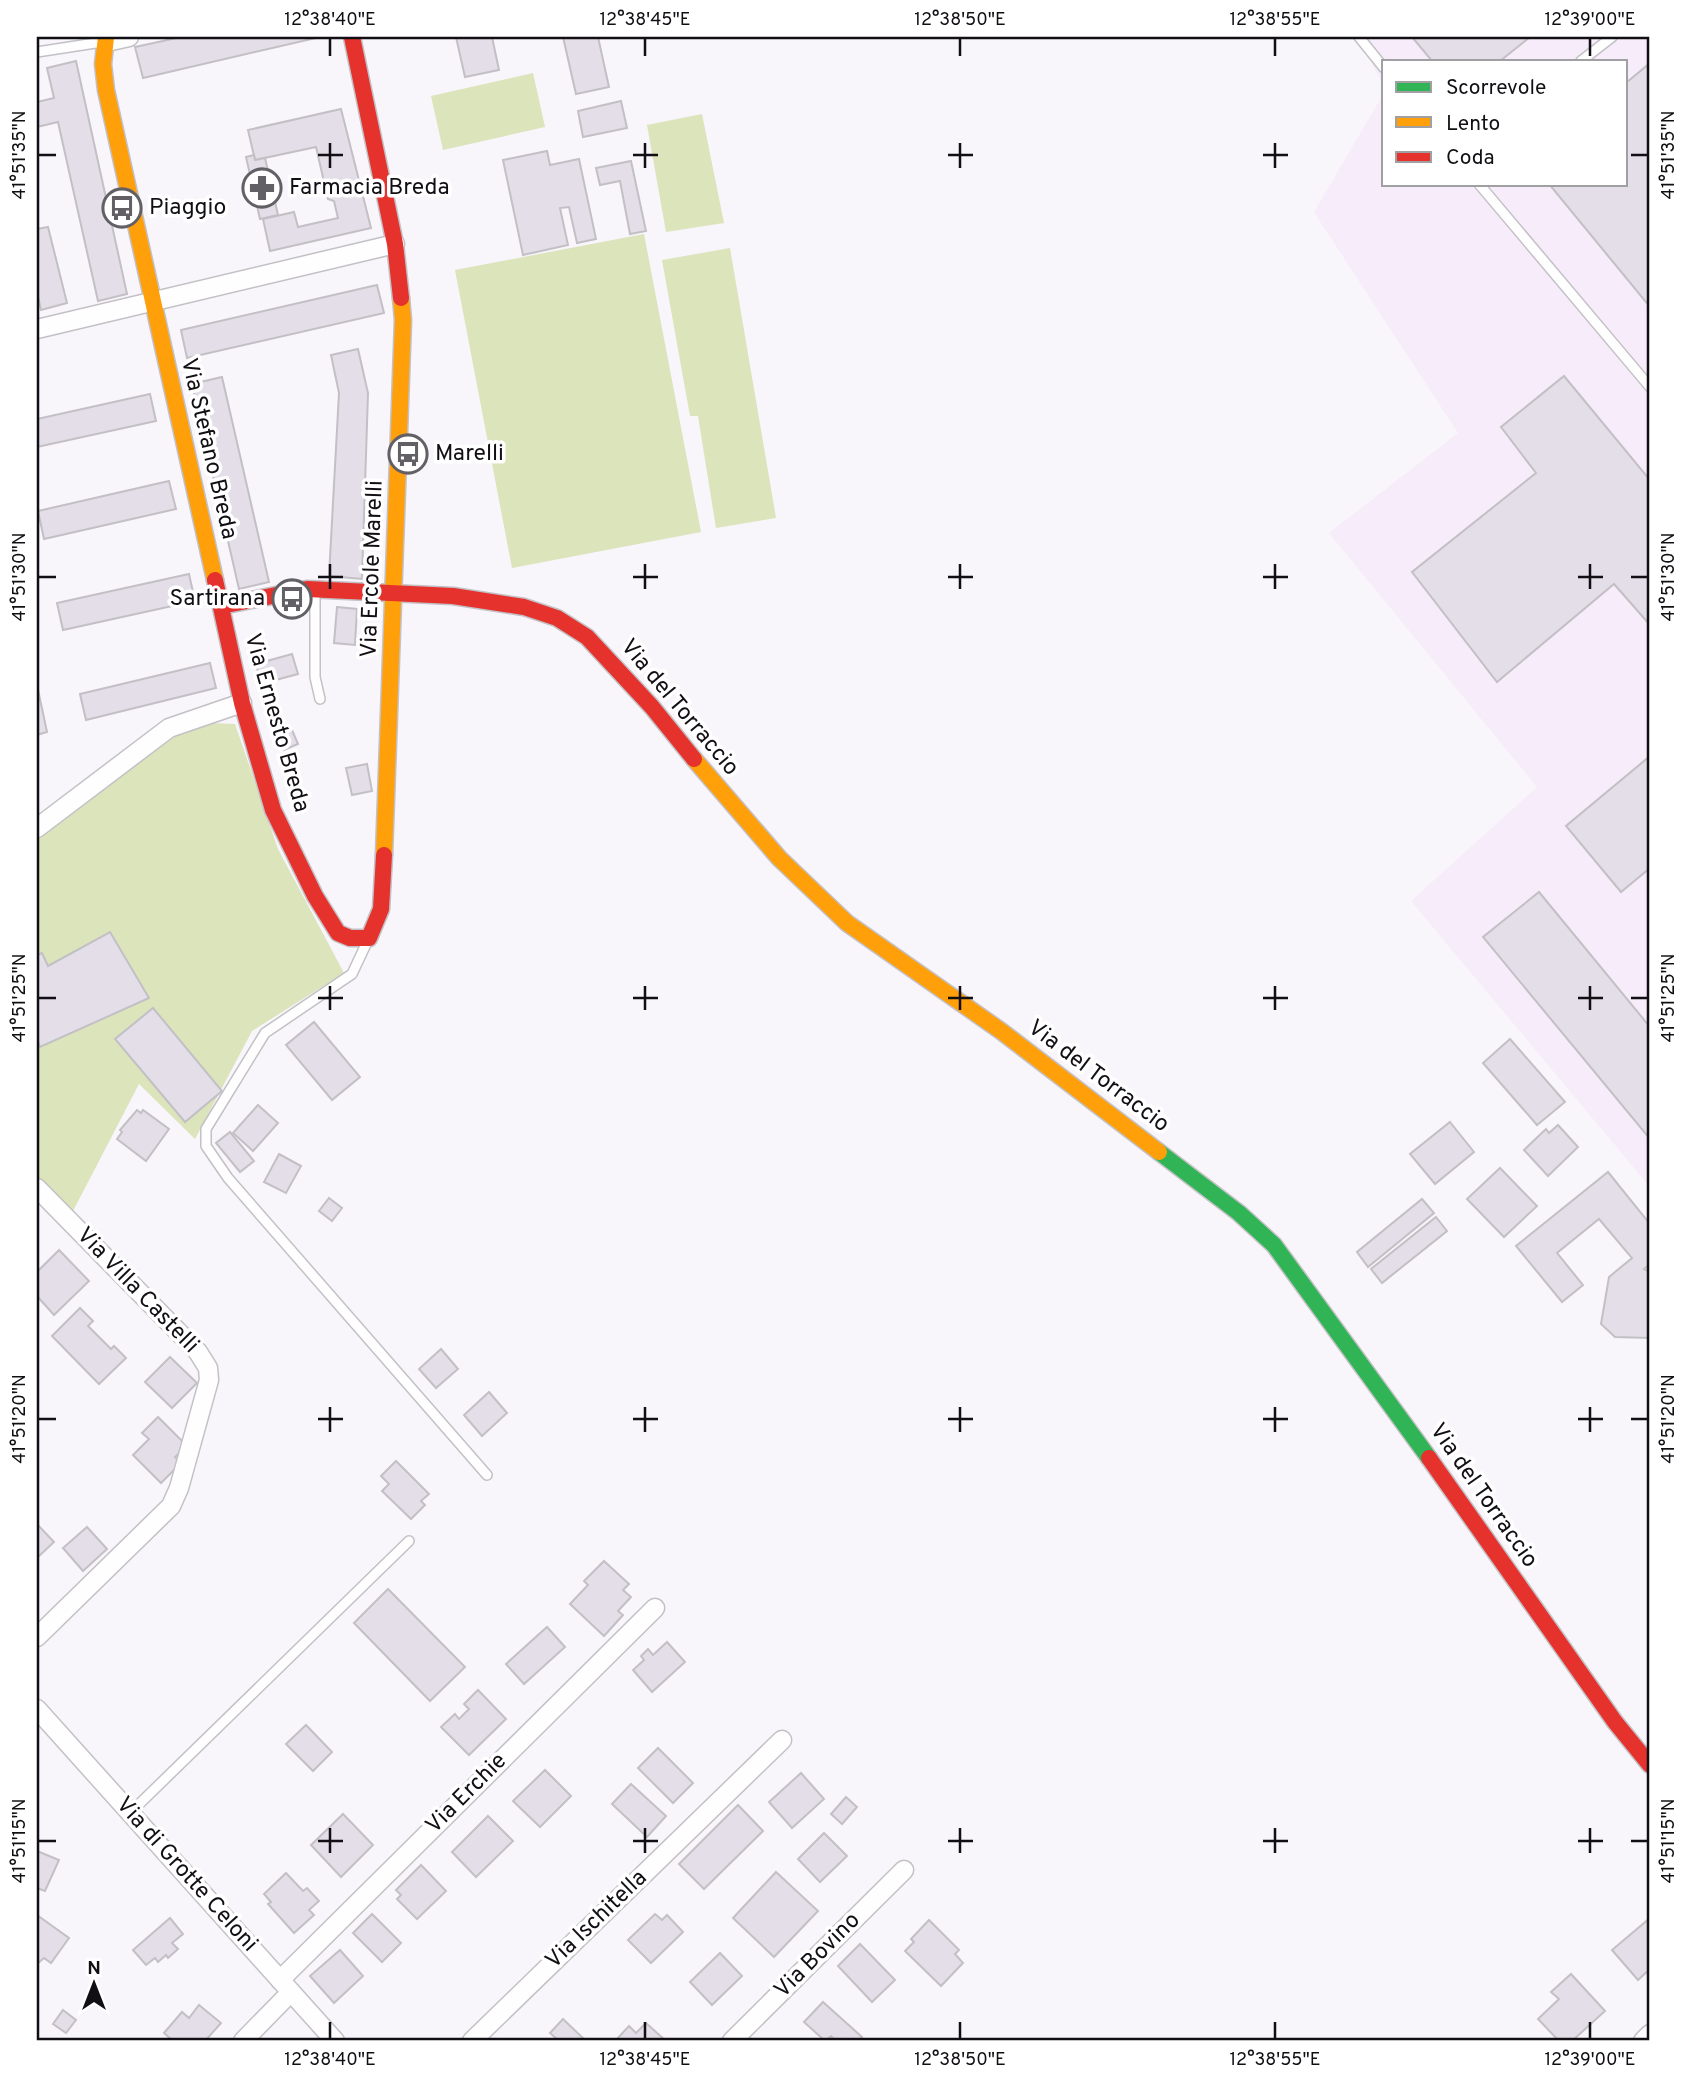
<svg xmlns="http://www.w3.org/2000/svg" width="1687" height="2078" viewBox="0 0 1687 2078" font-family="Overpass,sans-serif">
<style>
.industrial{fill:#f7ecf9}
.green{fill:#dce4bc}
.building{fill:#e3dee8;stroke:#c3c0c5;stroke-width:2}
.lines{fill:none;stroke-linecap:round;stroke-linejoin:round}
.lane-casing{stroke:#c3c1c6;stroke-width:12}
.street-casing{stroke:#c3c1c6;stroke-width:21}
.fast-casing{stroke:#c3c1c6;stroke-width:19}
.slow-casing{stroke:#c3c1c6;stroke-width:19}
.jam-casing{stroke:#c3c1c6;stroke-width:19}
.lane{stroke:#fefefe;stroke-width:9}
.street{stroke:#fefefe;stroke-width:18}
.fast{stroke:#30b455;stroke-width:16}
.slow{stroke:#ff9f0a;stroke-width:16}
.jam{stroke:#e5322d;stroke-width:16}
.ticks{fill:none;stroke:#120f14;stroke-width:2.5}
.labels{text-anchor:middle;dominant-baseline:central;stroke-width:7;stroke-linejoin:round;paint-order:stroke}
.poi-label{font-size:23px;fill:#120f14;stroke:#fff;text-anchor:start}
.street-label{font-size:23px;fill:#120f14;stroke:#fff}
.neatline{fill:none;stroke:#120f14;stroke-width:2.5}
.ticks-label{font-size:18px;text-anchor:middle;fill:#120f14}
</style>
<rect width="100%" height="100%" fill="#f8f5fb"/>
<polygon class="industrial" points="1357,37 1650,37 1650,1187 1411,901 1537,787 1329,533 1458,433 1314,212 1384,93 1384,184 1626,184 1626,61 1384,61 1384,86"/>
<g class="green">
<polygon points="533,73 545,127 443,150 431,96"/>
<polygon points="702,114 724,223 666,232 647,125"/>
<polygon points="644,234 701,532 512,568 455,270"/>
<polygon points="730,248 776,518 716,528 698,416 690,416 662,260"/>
<polygon points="212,723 235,724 278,849 344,973 252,1031 195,1139 139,1084 73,1211 37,1177 37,838 181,732"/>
</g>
<g class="building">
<polygon points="181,37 320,37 143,78 135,47"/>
<polygon points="456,37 492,37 499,70 465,77"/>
<polygon points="563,37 598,37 609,87 576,94"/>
<polygon points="1412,37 1530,37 1500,61 1432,61"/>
<polygon points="76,61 127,294 98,301 58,122 37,127 37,102 54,98 47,68"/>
<polygon points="1650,63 1650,307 1549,184 1626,184 1626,83"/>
<polygon points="621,101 627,128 583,137 578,111"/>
<polygon points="341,109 371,228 270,251 263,219 294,212 298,227 338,218 334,201 328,199 316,147 255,160 248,130"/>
<polygon points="547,151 550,165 579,159 596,239 577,243 569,207 560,208 568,245 523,255 503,160"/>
<polygon points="254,155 255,160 265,158 278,215 260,219 246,157"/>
<polygon points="631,161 646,231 630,234 620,181 600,185 596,168"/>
<polygon points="48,227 67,303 41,310 37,292 37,229"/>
<polygon points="377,285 384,313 187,358 181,330"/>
<polygon points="358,349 368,393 362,579 329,576 339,393 331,355"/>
<polygon points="1564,376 1650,480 1650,625 1614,584 1497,682 1412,572 1536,473 1501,427"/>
<polygon points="222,377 269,582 239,589 192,384"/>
<polygon points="150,394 156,421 37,447 37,419"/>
<polygon points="169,481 176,509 44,539 38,511"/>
<polygon points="189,574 195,601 63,630 57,603"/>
<polygon points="337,607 357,609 355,645 334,643"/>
<polygon points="292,654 298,674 261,684 256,664"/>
<polygon points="210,663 216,688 86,720 80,694"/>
<polygon points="37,685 47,732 37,735"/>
<polygon points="292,730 298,744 284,750 278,735"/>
<polygon points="1650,756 1650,868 1621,892 1566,826"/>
<polygon points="367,764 372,791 352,795 346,768"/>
<polygon points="1539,892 1650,1027 1650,1139 1483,937"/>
<polygon points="110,932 149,998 40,1047 37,1039 37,955 42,953 48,966"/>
<polygon points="153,1008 222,1091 185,1122 115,1039"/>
<polygon points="314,1022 360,1077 332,1100 286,1045"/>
<polygon points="1510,1039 1565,1102 1537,1125 1483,1063"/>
<polygon points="258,1105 278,1123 253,1151 233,1133"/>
<polygon points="137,1110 141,1113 143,1110 169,1129 146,1161 117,1139 122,1132 120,1130"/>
<polygon points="1450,1122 1474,1152 1435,1184 1410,1154"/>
<polygon points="1558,1125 1578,1147 1548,1176 1524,1150 1546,1129 1549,1133"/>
<polygon points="230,1132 254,1161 240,1172 216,1143"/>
<polygon points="279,1154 301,1166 286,1193 264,1182"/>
<polygon points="1500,1168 1537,1206 1504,1237 1467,1199"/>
<polygon points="1608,1172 1650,1224 1650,1264 1644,1269 1650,1272 1650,1338 1615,1337 1601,1324 1609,1277 1632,1258 1599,1219 1557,1253 1583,1285 1562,1302 1516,1246"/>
<polygon points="329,1198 342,1208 332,1221 319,1211"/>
<polygon points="1422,1199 1434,1213 1368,1267 1357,1252"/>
<polygon points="1436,1217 1447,1231 1382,1283 1371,1269"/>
<polygon points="59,1250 89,1281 54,1315 37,1296 37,1272"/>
<polygon points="80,1308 93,1321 88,1326 111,1349 114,1346 126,1358 99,1384 52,1336"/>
<polygon points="441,1349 458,1369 436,1388 419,1369"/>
<polygon points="170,1357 197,1383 172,1408 145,1382"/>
<polygon points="489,1392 507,1413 482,1436 464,1415"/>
<polygon points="158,1417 187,1446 175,1457 181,1463 161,1483 133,1455 149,1439 142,1433"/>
<polygon points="396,1461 429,1494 421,1501 425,1505 411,1519 382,1491 389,1484 381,1476"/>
<polygon points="37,1524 54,1542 37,1558"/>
<polygon points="87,1527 107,1549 83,1571 63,1548"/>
<polygon points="604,1561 629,1584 623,1590 631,1597 618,1611 623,1615 604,1636 570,1604 588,1585 584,1581"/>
<polygon points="388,1589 465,1667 430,1701 354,1623"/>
<polygon points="547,1627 565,1647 524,1684 506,1664"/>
<polygon points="667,1642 685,1662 652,1692 633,1670 644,1660 641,1656 648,1649 653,1655"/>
<polygon points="478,1690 506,1719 469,1755 441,1727 455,1714 459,1719 469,1709 464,1704"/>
<polygon points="306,1725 332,1752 313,1771 286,1744"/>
<polygon points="658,1748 693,1783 673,1803 638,1768"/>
<polygon points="545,1770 571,1796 540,1827 513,1801"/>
<polygon points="801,1773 824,1799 792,1828 769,1802"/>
<polygon points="631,1784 666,1816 647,1837 612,1804"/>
<polygon points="846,1797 857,1807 842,1824 831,1814"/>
<polygon points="738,1805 763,1831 704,1889 679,1864"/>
<polygon points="343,1814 373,1845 341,1877 311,1845"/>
<polygon points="488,1816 513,1841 476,1877 452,1852"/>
<polygon points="824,1833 847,1856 820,1882 798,1859"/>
<polygon points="37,1851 59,1860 45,1891 37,1888"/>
<polygon points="421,1865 446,1891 417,1919 397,1899 401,1895 396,1890"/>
<polygon points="776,1872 818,1911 774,1957 733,1918"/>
<polygon points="286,1873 303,1891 307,1888 319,1901 309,1910 314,1915 294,1933 268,1904 271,1902 264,1894"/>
<polygon points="372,1914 401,1943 382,1962 353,1933"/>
<polygon points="655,1914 662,1920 667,1915 683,1932 651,1963 628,1940"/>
<polygon points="37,1915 69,1938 51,1963 44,1958 37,1964"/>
<polygon points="170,1918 183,1934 172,1943 178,1949 168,1958 166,1955 158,1962 155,1958 146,1965 133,1950"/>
<polygon points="1650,1918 1650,1969 1638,1980 1612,1950"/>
<polygon points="929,1920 959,1950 955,1954 963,1963 941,1986 905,1951 914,1942 911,1939"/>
<polygon points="860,1944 895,1980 872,2002 838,1966"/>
<polygon points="340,1950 363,1976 334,2003 310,1976"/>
<polygon points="720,1953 742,1976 712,2005 690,1982"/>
<polygon points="1571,1974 1605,2011 1572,2041 1559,2041 1538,2019 1559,1999 1551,1992"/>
<polygon points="823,2002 862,2037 858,2041 836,2041 831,2036 825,2041 804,2022"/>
<polygon points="199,2005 221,2023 205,2041 173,2041 164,2033 182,2012 189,2018"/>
<polygon points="63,2010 76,2020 66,2033 53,2024"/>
<polygon points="563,2019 586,2041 559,2041 550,2033"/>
<polygon points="646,2023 666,2041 615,2041 629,2026 636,2033"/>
</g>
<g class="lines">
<g class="lane-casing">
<g id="lane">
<polyline points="1359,37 1384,68"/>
<polyline points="37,52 102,42"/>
<polyline points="1581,61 1612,37"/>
<polyline points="1479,184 1650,387"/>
<polyline points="315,592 315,677 320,699"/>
<polyline points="368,940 352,974 265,1033 206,1129 206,1146 228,1178 487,1475"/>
<polyline points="130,1813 409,1541"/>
</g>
</g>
<g class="street-casing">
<g id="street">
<polyline points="107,42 129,37"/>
<polyline points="37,329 395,244"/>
<polyline points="37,828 169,728 242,703"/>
<polyline points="37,1188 198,1352 208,1368 209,1380 179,1488 171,1506 37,1637"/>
<polyline points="37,1709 335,2041"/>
<polyline points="280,1980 655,1608"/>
<polyline points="243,2041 291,1992"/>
<polyline points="472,2041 782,1740"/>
<polyline points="732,2041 904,1870"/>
<polyline points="1643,2041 1650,2034"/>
</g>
</g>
<g class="fast-casing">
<polyline id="fast" points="1159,1152 1239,1213 1274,1245 1429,1458"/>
</g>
<g class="slow-casing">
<g id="slow">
<polyline points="106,37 103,64 106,90 215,580"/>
<polyline points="694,759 779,858 847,923 1001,1031 1159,1152"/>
<polyline points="384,855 403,320 401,298"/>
</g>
</g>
<g class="jam-casing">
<g id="jam">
<polyline points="352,37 395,244 401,298"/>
<polyline points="215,580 242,703 273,810 315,896 338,933 350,938 369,938 381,909 384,855"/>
<polyline points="221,606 307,589 453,596 524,607 557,618 587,637 652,707 694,759"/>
<polyline points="1429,1458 1615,1722 1650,1765"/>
</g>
</g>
<use href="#lane" class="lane"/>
<use href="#street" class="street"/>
<use href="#fast" class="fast"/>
<use href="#slow" class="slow"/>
<use href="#jam" class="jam"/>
</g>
<path class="ticks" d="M330,38v18M645,38v18M960,38v18M1275,38v18M1590,38v18M330,143v25M645,143v25M960,143v25M1275,143v25M38,155h18M318,155h25M633,155h25M948,155h25M1263,155h25M1631,155h17M330,564v25M645,564v25M960,564v25M1275,564v25M1590,564v25M38,577h18M318,577h25M633,577h25M948,577h25M1263,577h25M1578,577h25M1631,577h17M330,986v24M645,986v24M960,986v24M1275,986v24M1590,986v24M38,998h18M318,998h25M633,998h25M948,998h25M1263,998h25M1578,998h25M1631,998h17M330,1407v25M645,1407v25M960,1407v25M1275,1407v25M1590,1407v25M38,1419h18M318,1419h25M633,1419h25M948,1419h25M1263,1419h25M1578,1419h25M1631,1419h17M330,1828v25M645,1828v25M960,1828v25M1275,1828v25M1590,1828v25M38,1841h18M318,1841h25M633,1841h25M948,1841h25M1263,1841h25M1578,1841h25M1631,1841h17M330,2022v17M645,2022v17M960,2022v17M1275,2022v17M1590,2022v17"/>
<defs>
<g id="pharmacy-ring" transform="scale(2.0125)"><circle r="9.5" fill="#fff" stroke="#626065" stroke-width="1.5"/><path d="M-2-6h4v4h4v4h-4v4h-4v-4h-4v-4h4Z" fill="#626065"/></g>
<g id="bus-ring" transform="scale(2.0125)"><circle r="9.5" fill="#fff" stroke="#626065" stroke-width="1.5"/><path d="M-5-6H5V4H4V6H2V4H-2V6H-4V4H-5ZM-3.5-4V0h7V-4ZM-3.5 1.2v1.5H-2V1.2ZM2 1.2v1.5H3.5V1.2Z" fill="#626065"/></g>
</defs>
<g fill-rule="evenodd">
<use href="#pharmacy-ring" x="262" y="188"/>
<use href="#bus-ring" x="122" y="208"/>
<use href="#bus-ring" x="408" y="454"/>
<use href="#bus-ring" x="292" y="599"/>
</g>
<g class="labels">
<g class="poi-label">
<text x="289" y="188">Farmacia Breda</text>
<text x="149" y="208">Piaggio</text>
<text x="435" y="454">Marelli</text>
<text x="265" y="599" text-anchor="end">Sartirana</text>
</g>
<g class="street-label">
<text transform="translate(208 449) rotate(77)">Via Stefano Breda</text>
<text transform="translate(373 569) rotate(-88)">Via Ercole Marelli</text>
<text transform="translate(679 708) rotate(50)">Via del Torraccio</text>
<text transform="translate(276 723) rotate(74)">Via Ernesto Breda</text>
<text transform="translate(1098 1077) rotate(37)">Via del Torraccio</text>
<text transform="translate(137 1291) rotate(46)">Via Villa Castelli</text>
<text transform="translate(1483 1496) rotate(55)">Via del Torraccio</text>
<text transform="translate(467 1794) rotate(-45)">Via Erchie</text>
<text transform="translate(186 1875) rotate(48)">Via di Grotte Celoni</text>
<text transform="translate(597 1920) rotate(-44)">Via Ischitella</text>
<text transform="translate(818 1956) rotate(-45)">Via Bovino</text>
</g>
</g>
<rect width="1687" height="2078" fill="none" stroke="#ffffff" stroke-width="77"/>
<rect x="1382" y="60" width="245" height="126" fill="#ffffff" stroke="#a09fa1" stroke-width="2"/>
<rect x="1396" y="82" width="35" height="10" fill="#30b455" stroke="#a09fa1" stroke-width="2"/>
<text x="1446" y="94" font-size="21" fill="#120f14">Scorrevole</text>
<rect x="1396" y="117" width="35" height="10" fill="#ff9f0a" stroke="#a09fa1" stroke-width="2"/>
<text x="1446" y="130" font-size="21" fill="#120f14">Lento</text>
<rect x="1396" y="152" width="35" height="10" fill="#e5322d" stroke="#a09fa1" stroke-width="2"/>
<text x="1446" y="164" font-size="21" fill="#120f14">Coda</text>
<g transform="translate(94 1984)" stroke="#ffffff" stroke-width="5" paint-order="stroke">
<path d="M0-5L12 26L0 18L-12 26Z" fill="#120f14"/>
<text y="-10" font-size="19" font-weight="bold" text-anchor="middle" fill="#120f14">N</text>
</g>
<rect x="38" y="38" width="1610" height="2001" class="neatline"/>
<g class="ticks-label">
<text x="330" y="25">12°38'40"E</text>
<text x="645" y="25">12°38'45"E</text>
<text x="960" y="25">12°38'50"E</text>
<text x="1275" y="25">12°38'55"E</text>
<text x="1590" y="25">12°39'00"E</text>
<text transform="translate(19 155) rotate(-90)" y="6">41°51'35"N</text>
<text transform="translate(1668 155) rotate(-90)" y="6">41°51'35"N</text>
<text transform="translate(19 577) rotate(-90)" y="6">41°51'30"N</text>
<text transform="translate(1668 577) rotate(-90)" y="6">41°51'30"N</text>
<text transform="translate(19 998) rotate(-90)" y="6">41°51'25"N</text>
<text transform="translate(1668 998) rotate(-90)" y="6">41°51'25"N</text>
<text transform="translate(19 1419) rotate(-90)" y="6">41°51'20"N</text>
<text transform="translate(1668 1419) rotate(-90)" y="6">41°51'20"N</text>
<text transform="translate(19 1841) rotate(-90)" y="6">41°51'15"N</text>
<text transform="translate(1668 1841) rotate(-90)" y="6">41°51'15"N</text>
<text x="330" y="2065">12°38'40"E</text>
<text x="645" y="2065">12°38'45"E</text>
<text x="960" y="2065">12°38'50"E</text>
<text x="1275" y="2065">12°38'55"E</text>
<text x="1590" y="2065">12°39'00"E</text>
</g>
</svg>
